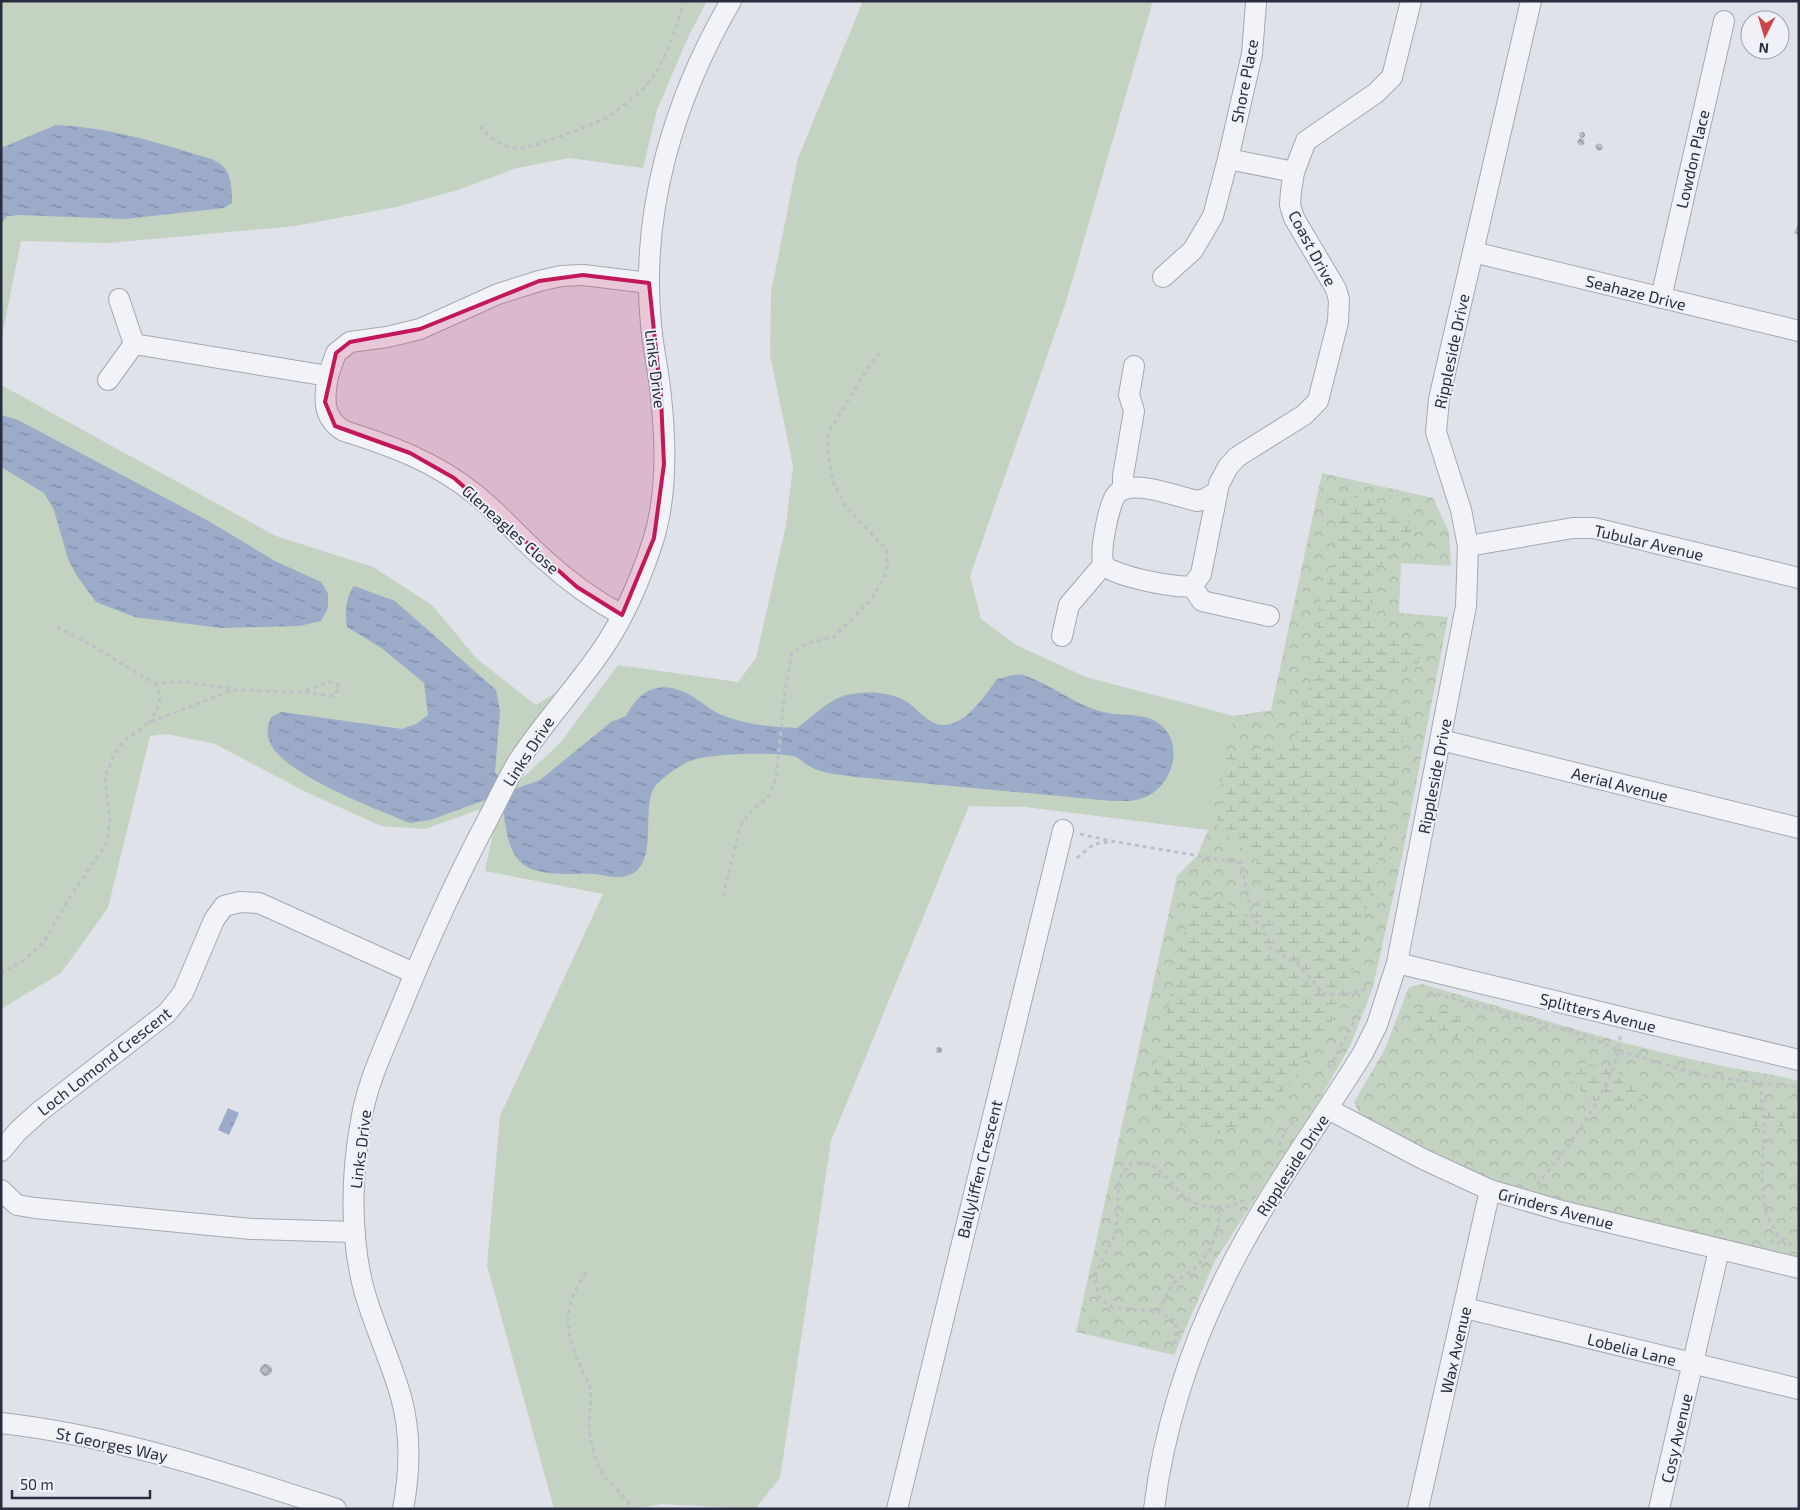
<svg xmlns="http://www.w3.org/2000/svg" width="1800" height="1510" viewBox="0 0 1800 1510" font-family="'Exo 2',sans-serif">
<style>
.grass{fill:#c3d2c1}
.forest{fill:url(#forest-crowns)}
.wetland{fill:url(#wetland-marsh)}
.water{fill:url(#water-ripples)}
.building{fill:url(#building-cross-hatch)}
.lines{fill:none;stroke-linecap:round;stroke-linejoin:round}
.minor-casing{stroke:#a5a8b3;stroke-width:22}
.path{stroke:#bdc0c7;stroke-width:3;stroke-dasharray:4 4;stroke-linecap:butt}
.minor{stroke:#f2f3f7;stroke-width:20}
.marked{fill:#c2185b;fill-opacity:0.2;stroke:#c2185b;stroke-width:4;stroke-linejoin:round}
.labels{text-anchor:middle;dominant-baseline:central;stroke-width:4;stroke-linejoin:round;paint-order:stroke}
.street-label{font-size:16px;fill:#282e40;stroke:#eff1f6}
</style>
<defs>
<pattern id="forest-crowns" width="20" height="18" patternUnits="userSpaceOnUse" patternTransform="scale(1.25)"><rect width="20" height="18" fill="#c3d2c1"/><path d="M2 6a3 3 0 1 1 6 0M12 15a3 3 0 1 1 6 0" fill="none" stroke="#a8b5a7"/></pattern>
<pattern id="wetland-marsh" width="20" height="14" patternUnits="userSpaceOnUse" patternTransform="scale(1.25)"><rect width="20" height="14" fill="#c3d2c1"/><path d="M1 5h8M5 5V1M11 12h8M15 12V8" fill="none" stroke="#a8b5a7"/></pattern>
<pattern id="water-ripples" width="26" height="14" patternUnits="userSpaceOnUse" patternTransform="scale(1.25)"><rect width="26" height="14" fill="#9babc8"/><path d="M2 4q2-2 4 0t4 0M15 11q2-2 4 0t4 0" fill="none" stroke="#7e8ca4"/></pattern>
<pattern id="building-cross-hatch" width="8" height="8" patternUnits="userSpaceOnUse" patternTransform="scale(1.25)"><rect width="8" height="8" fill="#babdc8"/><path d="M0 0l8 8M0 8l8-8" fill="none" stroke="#979aa4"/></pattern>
</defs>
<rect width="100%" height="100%" fill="#e0e2e9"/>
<g class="grass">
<polygon points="1,1 707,1 689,35 657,110 643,168 569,158 517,168 458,190 396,207 295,226 109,243 21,241 1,341"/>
<polygon points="863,1 1153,1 1066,302 970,576 981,619 1016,645 1086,677 1234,716 1208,830 1025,807 969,806 831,1141 780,1478 755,1509 662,1504 635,1509 554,1509 487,1265 500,1116 603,894 485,871 495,822 478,810 425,829 381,826 304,791 215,744 167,734 150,736 108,908 61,973 1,1009 1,385 276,536 373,567 432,605 477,659 536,705 555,693 504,776 518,782 561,742 618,665 738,682 756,658 786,525 793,466 770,355 771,292 798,158"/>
</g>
<g class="forest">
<polygon points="1322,473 1433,498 1449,532 1451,566 1401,563 1399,613 1448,617 1403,852 1373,987 1351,1044 1320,1099 1215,1261 1174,1355 1076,1332 1177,876 1197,856 1208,830 1234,716 1271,710"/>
<path d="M1422,984c95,27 190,59 287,79 30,7 60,10 90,18v179l-307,-78 -132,-67 -6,-13 31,-53 24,-62z"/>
</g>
<g class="wetland">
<polygon points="1356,496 1401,512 1416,533 1374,571 1369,613 1386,635 1423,645 1417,667 1391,677 1389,696 1408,717 1393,800 1361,932 1349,994 1296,1075 1262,1117 1213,1135 1157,1118 1152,1084 1186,923 1197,897 1220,897 1235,910 1253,920 1262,899 1256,859 1217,826 1225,754 1248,752 1293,741 1314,670 1319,604 1338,554 1337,503"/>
<polygon points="1425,1008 1451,1012 1468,1025 1463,1036 1442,1040 1414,1031 1412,1016"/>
<polygon points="1581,1063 1612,1068 1643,1090 1642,1106 1624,1110 1596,1102 1572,1084 1569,1070"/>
<polygon points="1761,1099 1784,1103 1799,1110 1799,1121 1796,1126 1736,1126 1723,1116 1726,1105"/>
</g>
<g class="water">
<path d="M56,125c46,2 91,14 135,28 10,3 25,6 32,13 9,9 9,26 9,37l-8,5 -99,11 -106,-4 -12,1 -6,8v-76z"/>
<polygon points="1,415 18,420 205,519 275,561 321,582 328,593 328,608 321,621 299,626 221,628 135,617 96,602 77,576 68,559 54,510 44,493 1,467"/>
<path d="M354,586l41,15 101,89 4,21 -5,61 5,7 15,10 25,-9 71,-58 15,-6c16,-30 37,-36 66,-20 10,6 19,15 30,19 24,10 50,12 75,13 17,-12 33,-31 55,-34 15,-3 36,-2 50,5 11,5 19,17 30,23 27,14 52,-25 65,-43 8,-1 19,-6 26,-4 28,9 52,30 80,37 20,5 47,-1 62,17 19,23 4,60 -22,69 -10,4 -21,3 -31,3l-255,-24c-16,-2 -34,-3 -48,-11 -6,-3 -10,-9 -16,-10 -22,-4 -82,-3 -103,5 -8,2 -32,20 -36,27 -14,25 8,83 -32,89 -9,1 -19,-2 -27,-3 -20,-1 -41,2 -61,-4 -26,-9 -27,-37 -31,-60l-18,-10 -55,20 -20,3c-35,-14 -109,-43 -133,-70 -10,-11 -12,-23 -6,-36l11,-5 120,17 14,-5 12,-9 -4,-32 -41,-34 -36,-22c-2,-15 -2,-28 7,-41z"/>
<polygon points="228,1108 239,1113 229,1135 218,1130"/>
</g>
<g class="building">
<circle cx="1582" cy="135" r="3"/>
<circle cx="1581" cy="142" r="3.5"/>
<circle cx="1599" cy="147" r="3.5"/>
<polygon points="1799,222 1799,235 1794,233"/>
<circle cx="939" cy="1050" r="3"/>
<circle cx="266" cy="1370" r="6"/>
</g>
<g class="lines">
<g class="minor-casing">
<g id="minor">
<polyline points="1228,159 1252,54 1256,3"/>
<polyline points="1473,252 1799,331"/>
<polyline points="1163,277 1193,250 1213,216 1228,159 1294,172"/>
<polyline points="1661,298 1724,21"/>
<path d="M134,344l194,32c-4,22 -6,42 16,55 48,15 92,31 132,64 25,20 45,44 69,65 24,22 49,40 77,55"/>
<polyline points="328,376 336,353 350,342 387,337 420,329 498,294 539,281 561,276 583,275 649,283"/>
<polyline points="108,380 134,344 119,299"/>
<polyline points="1123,489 1123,476 1134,411 1129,395 1134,366"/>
<path d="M1217,492l-12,7 -8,2c-18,-4 -54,-18 -72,-12 -3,1 -7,3 -9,6 -7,8 -18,62 -12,70 9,11 74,24 88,21l9,-12 18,-90 9,-17 9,-10 67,-42 14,-14 20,-79 1,-22 -3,-11 -42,-71 -4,-13 1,-14 3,-19 12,-31 70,-48 16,-16 19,-76"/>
<polyline points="1468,546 1573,528 1594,528 1799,578"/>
<polyline points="1192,586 1202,601 1269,616"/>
<polyline points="1062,636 1069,605 1104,564"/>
<polyline points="1441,740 1799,828"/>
<polyline points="1397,963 1799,1060"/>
<polyline points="1328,1109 1425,1160 1490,1190 1562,1211 1799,1268"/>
<polyline points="1,1151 18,1131 39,1112 167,1013 183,993 214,920 224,906 240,902 259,903 414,973"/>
<polyline points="1,1190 17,1205 35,1208 251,1229 355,1232"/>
<polyline points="1465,1308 1799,1389"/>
<path d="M1,1423c116,13 225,50 335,86"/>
<path d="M403,1509c7,-37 8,-76 -2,-112 -10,-36 -27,-71 -37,-107 -14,-53 -13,-115 -3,-169 6,-39 25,-77 40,-114 26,-64 55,-128 88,-190 10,-19 19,-39 30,-57 24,-36 53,-68 78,-103 25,-34 43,-76 56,-116 14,-44 13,-98 8,-144 -2,-24 -8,-48 -10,-72 -11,-114 23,-226 80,-324"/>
<polyline points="897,1509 1063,830"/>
<path d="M1154,1509c9,-76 35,-159 69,-227 39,-81 93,-153 140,-229l14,-28 20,-62 69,-357 2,-60 -7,-36 -25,-78 3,-33 92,-398"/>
<polyline points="1418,1509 1490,1190"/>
<polyline points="1659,1509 1719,1250"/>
</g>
</g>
<g class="path">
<path d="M480,126c12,14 21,22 41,22 11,0 76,-25 87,-31 10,-7 34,-25 41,-35 15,-18 30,-58 34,-81"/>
<path d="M57,627l36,19 61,37c11,14 4,27 -6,40"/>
<polyline points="154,683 186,682 233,689"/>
<polyline points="1080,834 1111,841 1241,863 1253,920 1263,926 1267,946 1297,963 1324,994 1349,994 1370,988"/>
<polyline points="1077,858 1094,844 1108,842"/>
<polyline points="723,896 740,827 750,812 770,795 776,779 785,691 792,652 808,643 834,637 870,601 883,580 888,564 886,549 846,507 833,482 828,453 828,433 866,371 881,351"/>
<polyline points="1,974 23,961 43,943 72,894 106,844 110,822 105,777 113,757 123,742 148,723 233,690 302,692 331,696 340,689 337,684 330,682 302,692"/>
<polyline points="1429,992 1587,1036 1620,1051 1705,1076 1799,1087"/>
<polyline points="1329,1068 1360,1010"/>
<path d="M1760,1083c1,15 4,31 4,46 -1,37 -11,98 30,117"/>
<polyline points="1279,1145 1286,1130 1296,1119"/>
<path d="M1538,1185l2,-4c28,-33 80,-102 80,-145"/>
<polyline points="1771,1243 1778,1233"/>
<path d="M586,1273c-24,31 -21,59 -6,93 2,6 7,11 9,17 3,13 1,26 0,39 0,14 4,32 10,45 7,16 26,26 33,42"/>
<polyline points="1158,1311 1172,1284 1197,1267 1211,1248 1218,1227 1219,1209"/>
<path d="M1175,1344l1,-22 -18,-11 -45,-3 -14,-11 -5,-21 22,-43 3,-55 12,-15c6,0 15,-1 20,2 14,8 22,22 34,32 14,12 50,15 61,0"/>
</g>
<use href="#minor" class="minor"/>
</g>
<path class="marked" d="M583,275l66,8 12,115 3,66 -10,74 -32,77 -45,-28 -123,-109 -44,-25 -75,-27 -10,-24 11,-49 14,-11 70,-13 119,-48z"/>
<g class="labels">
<g class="street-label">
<text transform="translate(1244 81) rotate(-79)">Shore Place</text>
<text transform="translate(1692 159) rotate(-77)">Lowdon Place</text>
<text transform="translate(1313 248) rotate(62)">Coast Drive</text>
<text transform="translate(1636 292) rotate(14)">Seahaze Drive</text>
<text transform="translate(1451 351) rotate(-78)">Rippleside Drive</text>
<text transform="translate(656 369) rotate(83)">Links Drive</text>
<text transform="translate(511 529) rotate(42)">Gleneagles Close</text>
<text transform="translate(1649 542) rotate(13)">Tubular Avenue</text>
<text transform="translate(528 751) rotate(-57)">Links Drive</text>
<text transform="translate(1434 776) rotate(-79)">Rippleside Drive</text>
<text transform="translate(1620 784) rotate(14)">Aerial Avenue</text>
<text transform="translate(1598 1012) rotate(14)">Splitters Avenue</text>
<text transform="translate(104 1061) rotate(-38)">Loch Lomond Crescent</text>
<text transform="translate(360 1149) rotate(-83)">Links Drive</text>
<text transform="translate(1292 1165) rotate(-57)">Rippleside Drive</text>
<text transform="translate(979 1169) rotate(-76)">Ballyliffen Crescent</text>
<text transform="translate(1556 1208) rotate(15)">Grinders Avenue</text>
<text transform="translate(1632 1349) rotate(14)">Lobelia Lane</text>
<text transform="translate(1455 1350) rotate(-77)">Wax Avenue</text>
<text transform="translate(1676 1438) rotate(-77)">Cosy Avenue</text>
<text transform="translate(112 1444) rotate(12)">St Georges Way</text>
</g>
</g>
<rect width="1800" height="1510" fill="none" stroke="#282e40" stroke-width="5"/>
<g transform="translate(1765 35) rotate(185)"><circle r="24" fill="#eff1f6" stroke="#9fa3ad"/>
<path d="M0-4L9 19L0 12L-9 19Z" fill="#cd4647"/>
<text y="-8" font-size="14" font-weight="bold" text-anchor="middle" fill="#282e40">N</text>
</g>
<path d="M12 1490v8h138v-8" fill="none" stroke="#282e40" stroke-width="2.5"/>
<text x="20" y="1490" font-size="15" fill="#282e40" stroke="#eff1f6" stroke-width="4" paint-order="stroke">50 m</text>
</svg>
